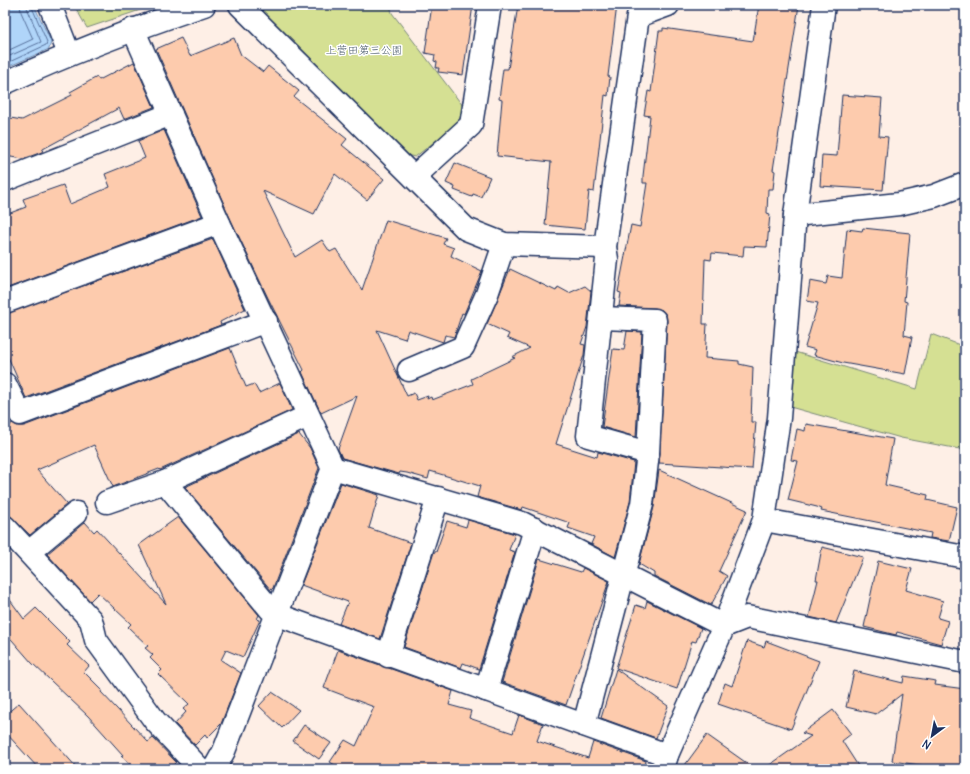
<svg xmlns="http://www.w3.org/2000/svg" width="970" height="774" viewBox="0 0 970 774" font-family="Delius,'Klee One',sans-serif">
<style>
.green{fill:#d5e093;stroke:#788878}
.water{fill:#b0d5f9;stroke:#7493bb}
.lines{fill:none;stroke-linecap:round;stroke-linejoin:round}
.shore{stroke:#57719c;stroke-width:1}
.building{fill:#fdcbad;stroke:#1b2f5e}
.minor-casing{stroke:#1b2f5e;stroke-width:25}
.minor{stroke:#fff;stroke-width:22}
.labels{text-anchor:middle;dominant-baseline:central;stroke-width:3;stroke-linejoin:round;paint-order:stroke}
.park-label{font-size:11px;fill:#4a5b6b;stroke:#fff}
</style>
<rect width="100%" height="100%" fill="#feefe6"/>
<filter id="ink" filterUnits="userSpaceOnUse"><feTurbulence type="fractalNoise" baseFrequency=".025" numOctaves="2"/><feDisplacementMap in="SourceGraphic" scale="8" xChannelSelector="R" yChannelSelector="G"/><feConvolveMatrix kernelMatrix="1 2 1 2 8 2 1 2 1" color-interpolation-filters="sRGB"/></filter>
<g filter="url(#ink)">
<g class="green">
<polygon points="74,5 155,5 87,28"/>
<polygon points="263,5 390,5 392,13 463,106 461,116 457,124 415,157 406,155 262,11"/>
<polygon points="931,334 965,347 965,450 901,438 790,407 795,352 917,389"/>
</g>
<polygon class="water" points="5,5 34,5 51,42 49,49 5,68"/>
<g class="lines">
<g class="shore">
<polyline points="5,52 33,39 21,12 20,5"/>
<polyline points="5,58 41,42 26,5"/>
<polyline points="5,64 46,45 47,42 31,5"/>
</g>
</g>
<g class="building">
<polygon points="432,5 473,5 463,75 438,72 439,68 436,68 437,62 434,61 435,55 425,53"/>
<polygon points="518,5 617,5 608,76 610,77 608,96 605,95 594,192 589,191 585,229 545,225 551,162 497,156 502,100 499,99 503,69 508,69"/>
<polygon points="759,5 799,5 773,170 775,171 773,189 768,189 767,213 770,214 767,247 744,246 743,256 712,253 711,260 705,259 703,324 707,324 705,358 739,361 739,364 753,367 751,422 756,422 752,469 659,463 667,321 666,315 662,310 655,308 619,306 621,293 618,292 631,225 640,227 647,183 643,183 643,176 650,116 644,115 648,91 651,92 659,31 663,31 663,28 753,41"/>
<polygon points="181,38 190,56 234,38 241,55 263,72 268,66 299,91 294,97 347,139 342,145 384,179 367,200 335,174 314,214 263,191 295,257 322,240 330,252 336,249 362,290 386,220 446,238 443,244 454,248 451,256 482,271 464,314 462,313 454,337 445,335 443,342 408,330 405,339 377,330 407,396 414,393 417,400 428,396 427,399 431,397 432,400 473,384 471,379 515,358 512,357 530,348 507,338 509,334 487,324 510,269 556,291 558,287 569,293 585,286 591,291 587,327 581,344 585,345 584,355 556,444 597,457 598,452 634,462 630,502 615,557 591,544 594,537 568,528 570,523 523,507 522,510 477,497 480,486 430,471 428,479 407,473 400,472 399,474 342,458 338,449 357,396 321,413 302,372 304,370 268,298 230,218 156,49"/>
<polygon points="134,62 154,107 124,119 119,108 43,149 42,152 23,159 5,156 5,117 22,120 72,95 70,92 97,77 99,80"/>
<polygon points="842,95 882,98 879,136 888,137 883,190 820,186 822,155 837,156"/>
<polygon points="164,130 202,216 5,289 5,215 26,207 23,199 63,185 70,204 110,187 105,174 145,158 138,141"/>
<polygon points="455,163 490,177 481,197 473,194 472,197 454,190 455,187 446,183"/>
<polygon points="863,228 910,233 904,301 907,302 904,335 912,337 905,374 843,363 814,355 816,350 805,347 818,303 807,301 810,281 826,284 828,276 842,278 847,229 862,231"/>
<polygon points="213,239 245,309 220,322 221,325 26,398 5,350 5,314"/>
<polygon points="627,331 642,332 636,437 602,427 613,349 624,350"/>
<polygon points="230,348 246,387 254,384 259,393 280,383 292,410 160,470 159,469 113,487 94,445 37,470 67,504 30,535 5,511 5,432 12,423 18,426 24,426"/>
<polygon points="806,424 893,439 885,485 928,495 927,500 957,507 949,541 930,538 931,533 821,511 822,509 817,507 788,500 798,461 791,460 797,429 805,431"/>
<polygon points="299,434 310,448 319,468 273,588 271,590 185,487"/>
<polygon points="659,470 747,510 719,571 727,576 711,605 654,576 654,573 639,564 654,507"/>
<polygon points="341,483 379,495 369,528 411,543 380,639 339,624 348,602 301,585"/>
<polygon points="178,517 259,615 257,619 260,620 243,657 226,650 221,660 241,673 221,724 207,738 205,735 195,745 175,724 186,712 183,709 189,704 158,674 162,670 150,658 153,655 145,648 148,646 128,627 131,624 98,593 90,601 47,554 85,522 94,532 97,529 166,604 139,545"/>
<polygon points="468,520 515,534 509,550 515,552 479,669 463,663 461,668 404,647 434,552 436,552 447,521 466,527"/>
<polygon points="822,547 863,557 836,623 809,617 818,580 816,580"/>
<polygon points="539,559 581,572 583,568 609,581 566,705 502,682"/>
<polygon points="878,561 912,569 906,590 943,601 938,618 948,621 941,644 897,632 896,635 864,627"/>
<polygon points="5,593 24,619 36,608 70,642 67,645 89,666 84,672 102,690 101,692 148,742 153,738 176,762 169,769 135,769 121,756 123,755 88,716 32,663 5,632"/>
<polygon points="647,601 701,628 696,642 692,641 677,689 616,668 636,605 645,608"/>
<polygon points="747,641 764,647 766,641 819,661 791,729 718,704 725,683 732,686"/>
<polygon points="338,650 453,691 449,705 471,711 469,718 513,733 519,715 543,724 537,741 588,758 593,742 646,761 644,769 341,769 330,762 345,740 356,746 374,707 324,688"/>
<polygon points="616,669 668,706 656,738 601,718"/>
<polygon points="854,671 903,683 904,676 936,681 935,685 965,689 965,769 947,769 892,761 902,694 876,714 846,707"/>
<polygon points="272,692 299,710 282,728 259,706"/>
<polygon points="19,703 78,769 39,769 5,732 5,715"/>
<polygon points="833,710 851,734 842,741 860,769 764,769 811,736 802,733"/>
<polygon points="304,725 331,743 319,759 293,741"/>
<polygon points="707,735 755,769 682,769"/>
</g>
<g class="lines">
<g class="minor-casing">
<g id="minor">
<polyline points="50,5 69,54"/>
<polyline points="240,5 466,229 504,244 605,247"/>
<polyline points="133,29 219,223 333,468 224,751 214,769"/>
<path d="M5,83c65,-30 131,-55 199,-78"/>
<polyline points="414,177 471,125 490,5"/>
<polyline points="5,180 171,114"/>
<polyline points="795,215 899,204 934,196 965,184"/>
<polyline points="5,302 219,223"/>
<polyline points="409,370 463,347 487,294 504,244"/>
<polyline points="5,384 20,414 266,321"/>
<polyline points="648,453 588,436 607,259 605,247 638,16 668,5"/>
<polyline points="333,468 522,523 724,626 747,617 965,662"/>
<polyline points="165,482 270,609 278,615 667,755"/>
<polyline points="107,502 165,482 308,416"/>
<polyline points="764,520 965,557"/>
<polyline points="5,527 91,620 96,640 155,721 200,769"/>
<polyline points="29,552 76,513"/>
<polyline points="388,656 438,498"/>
<polyline points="486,690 535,529"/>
<polyline points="584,725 642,504 648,453 655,320 601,318"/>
<polyline points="663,769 667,755 724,626 764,520 779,418 795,215 824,5"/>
</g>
</g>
<use href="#minor" class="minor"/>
</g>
</g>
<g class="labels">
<g class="park-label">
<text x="364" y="50">上菅田第三公園</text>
</g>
</g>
<rect width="970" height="774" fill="none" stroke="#fff" stroke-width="20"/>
<rect x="10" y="10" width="950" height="754" fill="none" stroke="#1b2f5e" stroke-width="1.5" filter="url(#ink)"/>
<g transform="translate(932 736) rotate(212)" stroke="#ffffff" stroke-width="3" paint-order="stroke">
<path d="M0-3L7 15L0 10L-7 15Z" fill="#1b2f5e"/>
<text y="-6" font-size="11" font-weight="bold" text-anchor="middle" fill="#1b2f5e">N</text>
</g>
</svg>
